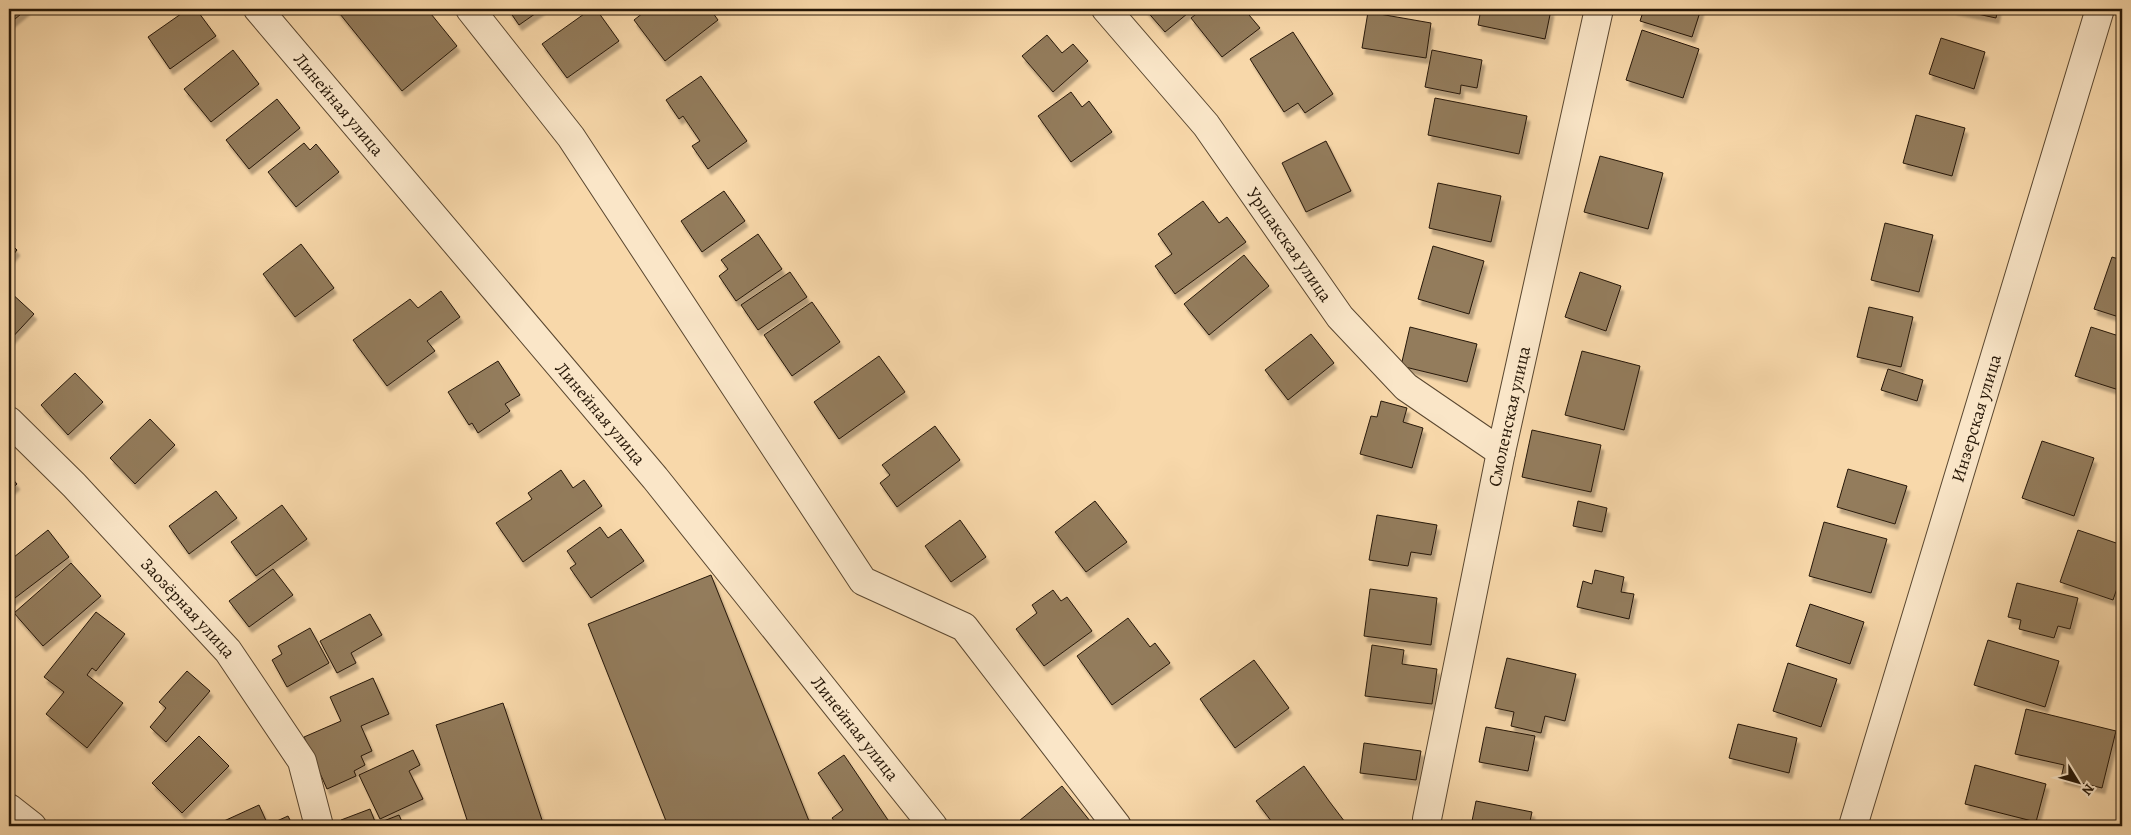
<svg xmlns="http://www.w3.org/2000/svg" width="2131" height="835" viewBox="0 0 2131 835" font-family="Alegreya,serif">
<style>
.building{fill:#937b5c;stroke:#261707;filter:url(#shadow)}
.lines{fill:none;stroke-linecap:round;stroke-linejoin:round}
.minor-casing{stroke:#5a4730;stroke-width:30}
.minor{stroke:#fae6c8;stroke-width:28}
.labels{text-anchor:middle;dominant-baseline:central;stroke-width:5;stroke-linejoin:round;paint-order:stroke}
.street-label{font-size:18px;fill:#261707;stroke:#fae6c8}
</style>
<defs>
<filter id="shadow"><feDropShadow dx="3" dy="5.5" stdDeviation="1" flood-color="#0004"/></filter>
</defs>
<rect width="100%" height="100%" fill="#f8d8aa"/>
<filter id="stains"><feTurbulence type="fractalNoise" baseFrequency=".004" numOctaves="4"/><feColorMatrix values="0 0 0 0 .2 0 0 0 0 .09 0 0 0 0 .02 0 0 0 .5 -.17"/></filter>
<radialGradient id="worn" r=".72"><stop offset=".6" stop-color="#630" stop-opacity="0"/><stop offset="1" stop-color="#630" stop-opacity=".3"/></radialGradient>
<g class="building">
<polygon points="9,9 27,9 9,24"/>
<polygon points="188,9 196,9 216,36 170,69 148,37"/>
<polygon points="336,9 427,9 457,46 402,91"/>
<polygon points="508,9 542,9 519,25"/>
<polygon points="591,9 596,9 619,41 567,78 542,44"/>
<polygon points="648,9 710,9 718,20 665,61 634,20"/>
<polygon points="1145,9 1193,9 1165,32"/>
<polygon points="1203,9 1244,9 1260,28 1222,57 1191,18"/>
<polygon points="1481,9 1551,10 1545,39 1478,25"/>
<polygon points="1644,9 1701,9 1692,37 1640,21"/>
<polygon points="1954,9 1998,9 1996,18"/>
<polygon points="1368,12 1431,23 1426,58 1362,48"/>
<polygon points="1642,30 1699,49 1683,98 1626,80"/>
<polygon points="1293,32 1333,94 1305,113 1298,103 1284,112 1250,59"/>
<polygon points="1047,35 1062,53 1073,44 1088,61 1053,92 1022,56"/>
<polygon points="1941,38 1985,52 1974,89 1929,74"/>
<polygon points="233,50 259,84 211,122 184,89"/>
<polygon points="1432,50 1482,60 1477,88 1461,85 1460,94 1425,87"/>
<polygon points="701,76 747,141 708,169 692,146 700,141 683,116 679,119 666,100"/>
<polygon points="1071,92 1082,107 1089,101 1112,132 1071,162 1038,116"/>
<polygon points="1435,98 1527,116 1519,154 1428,135"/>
<polygon points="277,99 300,128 249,169 226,140"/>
<polygon points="1916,115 1965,128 1952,176 1903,163"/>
<polygon points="1326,141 1351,191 1306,212 1282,163"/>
<polygon points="304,143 310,150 316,144 339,172 296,207 268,172"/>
<polygon points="1600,156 1663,173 1648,229 1584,212"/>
<polygon points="1438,183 1501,196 1491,242 1429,228"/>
<polygon points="724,191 745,221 702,252 681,221"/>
<polygon points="1203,201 1219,223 1227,217 1246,242 1175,294 1155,266 1172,254 1158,234"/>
<polygon points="1885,223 1933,235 1919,292 1871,280"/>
<polygon points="758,234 782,269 736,301 719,276 728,269 721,260"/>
<polygon points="9,242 17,250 9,260"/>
<polygon points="301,244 334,288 295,317 263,274"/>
<polygon points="1433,246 1484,261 1469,314 1418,299"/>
<polygon points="1244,255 1269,286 1209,335 1184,304"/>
<polygon points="2112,257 2122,260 2122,318 2094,309"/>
<polygon points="790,272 807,297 758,330 741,305"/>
<polygon points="1580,272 1621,286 1606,331 1565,317"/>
<polygon points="9,291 34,314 9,341"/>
<polygon points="441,291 460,317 427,341 435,351 387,386 353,340 410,299 418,308"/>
<polygon points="812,302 840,342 792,376 764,335"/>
<polygon points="1869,307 1913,317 1901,367 1857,357"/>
<polygon points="1410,327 1477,344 1467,382 1401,366"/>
<polygon points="2091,327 2122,337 2122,391 2075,376"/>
<polygon points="1311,334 1334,363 1288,400 1265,370"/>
<polygon points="1582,351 1640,366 1624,430 1565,415"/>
<polygon points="879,356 905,392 839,439 814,402"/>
<polygon points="498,361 520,395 505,404 510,411 478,433 472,423 469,425 448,392"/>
<polygon points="1888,369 1923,380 1917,401 1881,390"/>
<polygon points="75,373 103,402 68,435 41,405"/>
<polygon points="1381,401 1407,408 1403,422 1423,428 1412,468 1360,454 1371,416 1377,417"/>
<polygon points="150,419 175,445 135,484 110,458"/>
<polygon points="935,426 960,460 897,507 880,483 890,475 882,465"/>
<polygon points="1532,430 1601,445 1591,492 1522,477"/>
<polygon points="2042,441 2094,458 2074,516 2022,498"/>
<polygon points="1848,469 1907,486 1895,524 1837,507"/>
<polygon points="561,470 573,488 584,480 602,506 523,562 496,523 532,499 528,493"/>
<polygon points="9,475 17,484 9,491"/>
<polygon points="216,491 237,518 189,554 169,526"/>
<polygon points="1095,501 1127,542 1086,572 1055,532"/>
<polygon points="1578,501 1607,508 1602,532 1573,526"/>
<polygon points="282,505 307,539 256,576 231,542"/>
<polygon points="1377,515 1437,525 1431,555 1411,552 1408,566 1369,560"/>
<polygon points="960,520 986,557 951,582 925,546"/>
<polygon points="1824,522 1887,539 1871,593 1809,576"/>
<polygon points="600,527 608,538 621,529 644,561 591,598 570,568 576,564 567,551"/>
<polygon points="48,530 69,557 11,601 9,597 9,561"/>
<polygon points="2078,530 2122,545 2122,574 2113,600 2060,582"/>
<polygon points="71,563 101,596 43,646 14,613"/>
<polygon points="273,569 293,595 249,627 229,601"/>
<polygon points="1595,570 1624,577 1621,592 1634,594 1629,619 1577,607 1583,581 1592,584"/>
<polygon points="711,575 811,826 668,826 588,624"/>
<polygon points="2017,583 2078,598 2070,629 2058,626 2054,638 2019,629 2021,620 2008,617"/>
<polygon points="1370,589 1437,598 1431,645 1364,636"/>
<polygon points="1053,590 1061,601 1067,597 1092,631 1044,666 1016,629 1037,613 1032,605"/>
<polygon points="1810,604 1864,622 1850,664 1796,646"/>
<polygon points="96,612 125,634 96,671 92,668 87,675 123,703 87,748 46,714 64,692 44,677"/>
<polygon points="370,614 382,635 351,653 356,663 337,673 320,641"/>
<polygon points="1128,618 1150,647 1155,643 1170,663 1112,705 1077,656"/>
<polygon points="310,628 329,663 287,687 272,660 282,654 278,646"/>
<polygon points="1988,640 2059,661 2045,707 1974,685"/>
<polygon points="1372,645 1404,650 1402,664 1437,669 1432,704 1365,696"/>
<polygon points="1507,658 1576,674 1565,721 1545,716 1541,733 1511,726 1514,712 1495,708"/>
<polygon points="1254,660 1289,708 1235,748 1200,699"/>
<polygon points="1788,663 1837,679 1821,727 1773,711"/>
<polygon points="187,671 210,691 166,742 150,727 166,708 159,702"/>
<polygon points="373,678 389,714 361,726 372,751 361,756 365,765 354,771 356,776 327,789 304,737 341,721 330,697"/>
<polygon points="503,703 544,826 469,826 436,725"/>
<polygon points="2026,709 2116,731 2102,788 2061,778 2064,765 2015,754"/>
<polygon points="1738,724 1797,738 1789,773 1729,758"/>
<polygon points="1486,727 1535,736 1528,771 1479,762"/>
<polygon points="199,736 229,766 182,813 152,783"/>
<polygon points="1364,743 1421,751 1416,780 1360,773"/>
<polygon points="413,750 420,765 409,771 423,799 380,819 359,775"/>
<polygon points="844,755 888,820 879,826 838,826 832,818 843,810 818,773"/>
<polygon points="1975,765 2046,784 2036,822 1965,804"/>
<polygon points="1304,766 1329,801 1348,826 1309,826 1306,823 1302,826 1275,826 1256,801"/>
<polygon points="1062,786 1094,826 1015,826 1014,825"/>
<polygon points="1476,801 1532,812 1529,826 1471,826"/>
<polygon points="259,805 268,825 288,816 293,826 213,826"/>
<polygon points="370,809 376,824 399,815 404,826 343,826 341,820"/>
</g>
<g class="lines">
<g class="minor-casing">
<g id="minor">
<path id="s1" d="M258,9l397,469 278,348"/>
<polyline points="470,9 571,137 863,581 964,627 1117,826"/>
<path id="s2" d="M1106,9l100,116 134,192 66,70 95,65"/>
<path id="s3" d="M9,421l65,64 154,166 74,110 17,65"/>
<polyline points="9,808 32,826"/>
<path id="s4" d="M1427,826v-7l74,-367 98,-443"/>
<path id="s5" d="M1853,826l247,-817"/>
</g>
</g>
<use href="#minor" class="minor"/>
</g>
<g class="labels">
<g class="street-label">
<text stroke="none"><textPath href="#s1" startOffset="125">Линейная улица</textPath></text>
<text stroke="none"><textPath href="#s2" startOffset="299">Уршакская улица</textPath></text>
<text stroke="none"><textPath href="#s1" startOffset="530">Линейная улица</textPath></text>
<text stroke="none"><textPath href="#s4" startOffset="418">Смоленская улица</textPath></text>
<text stroke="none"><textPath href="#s5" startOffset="426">Инзерская улица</textPath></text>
<text stroke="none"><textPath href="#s3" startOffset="259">Заозёрная улица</textPath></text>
<text stroke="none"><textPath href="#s1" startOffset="935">Линейная улица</textPath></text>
</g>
</g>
<rect width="2131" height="835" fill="none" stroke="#f8d8aa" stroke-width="30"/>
<rect x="10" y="10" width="2111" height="815" fill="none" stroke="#261707" stroke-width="2.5"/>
<rect x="15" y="15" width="2101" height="805" fill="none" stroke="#261707"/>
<g transform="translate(2078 782) rotate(127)" stroke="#fae6c8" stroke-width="4" paint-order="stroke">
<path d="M0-4L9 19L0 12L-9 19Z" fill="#261707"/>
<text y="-8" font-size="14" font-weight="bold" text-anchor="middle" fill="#261707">N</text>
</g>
<rect width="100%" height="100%" filter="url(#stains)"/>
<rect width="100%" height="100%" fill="url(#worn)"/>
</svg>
